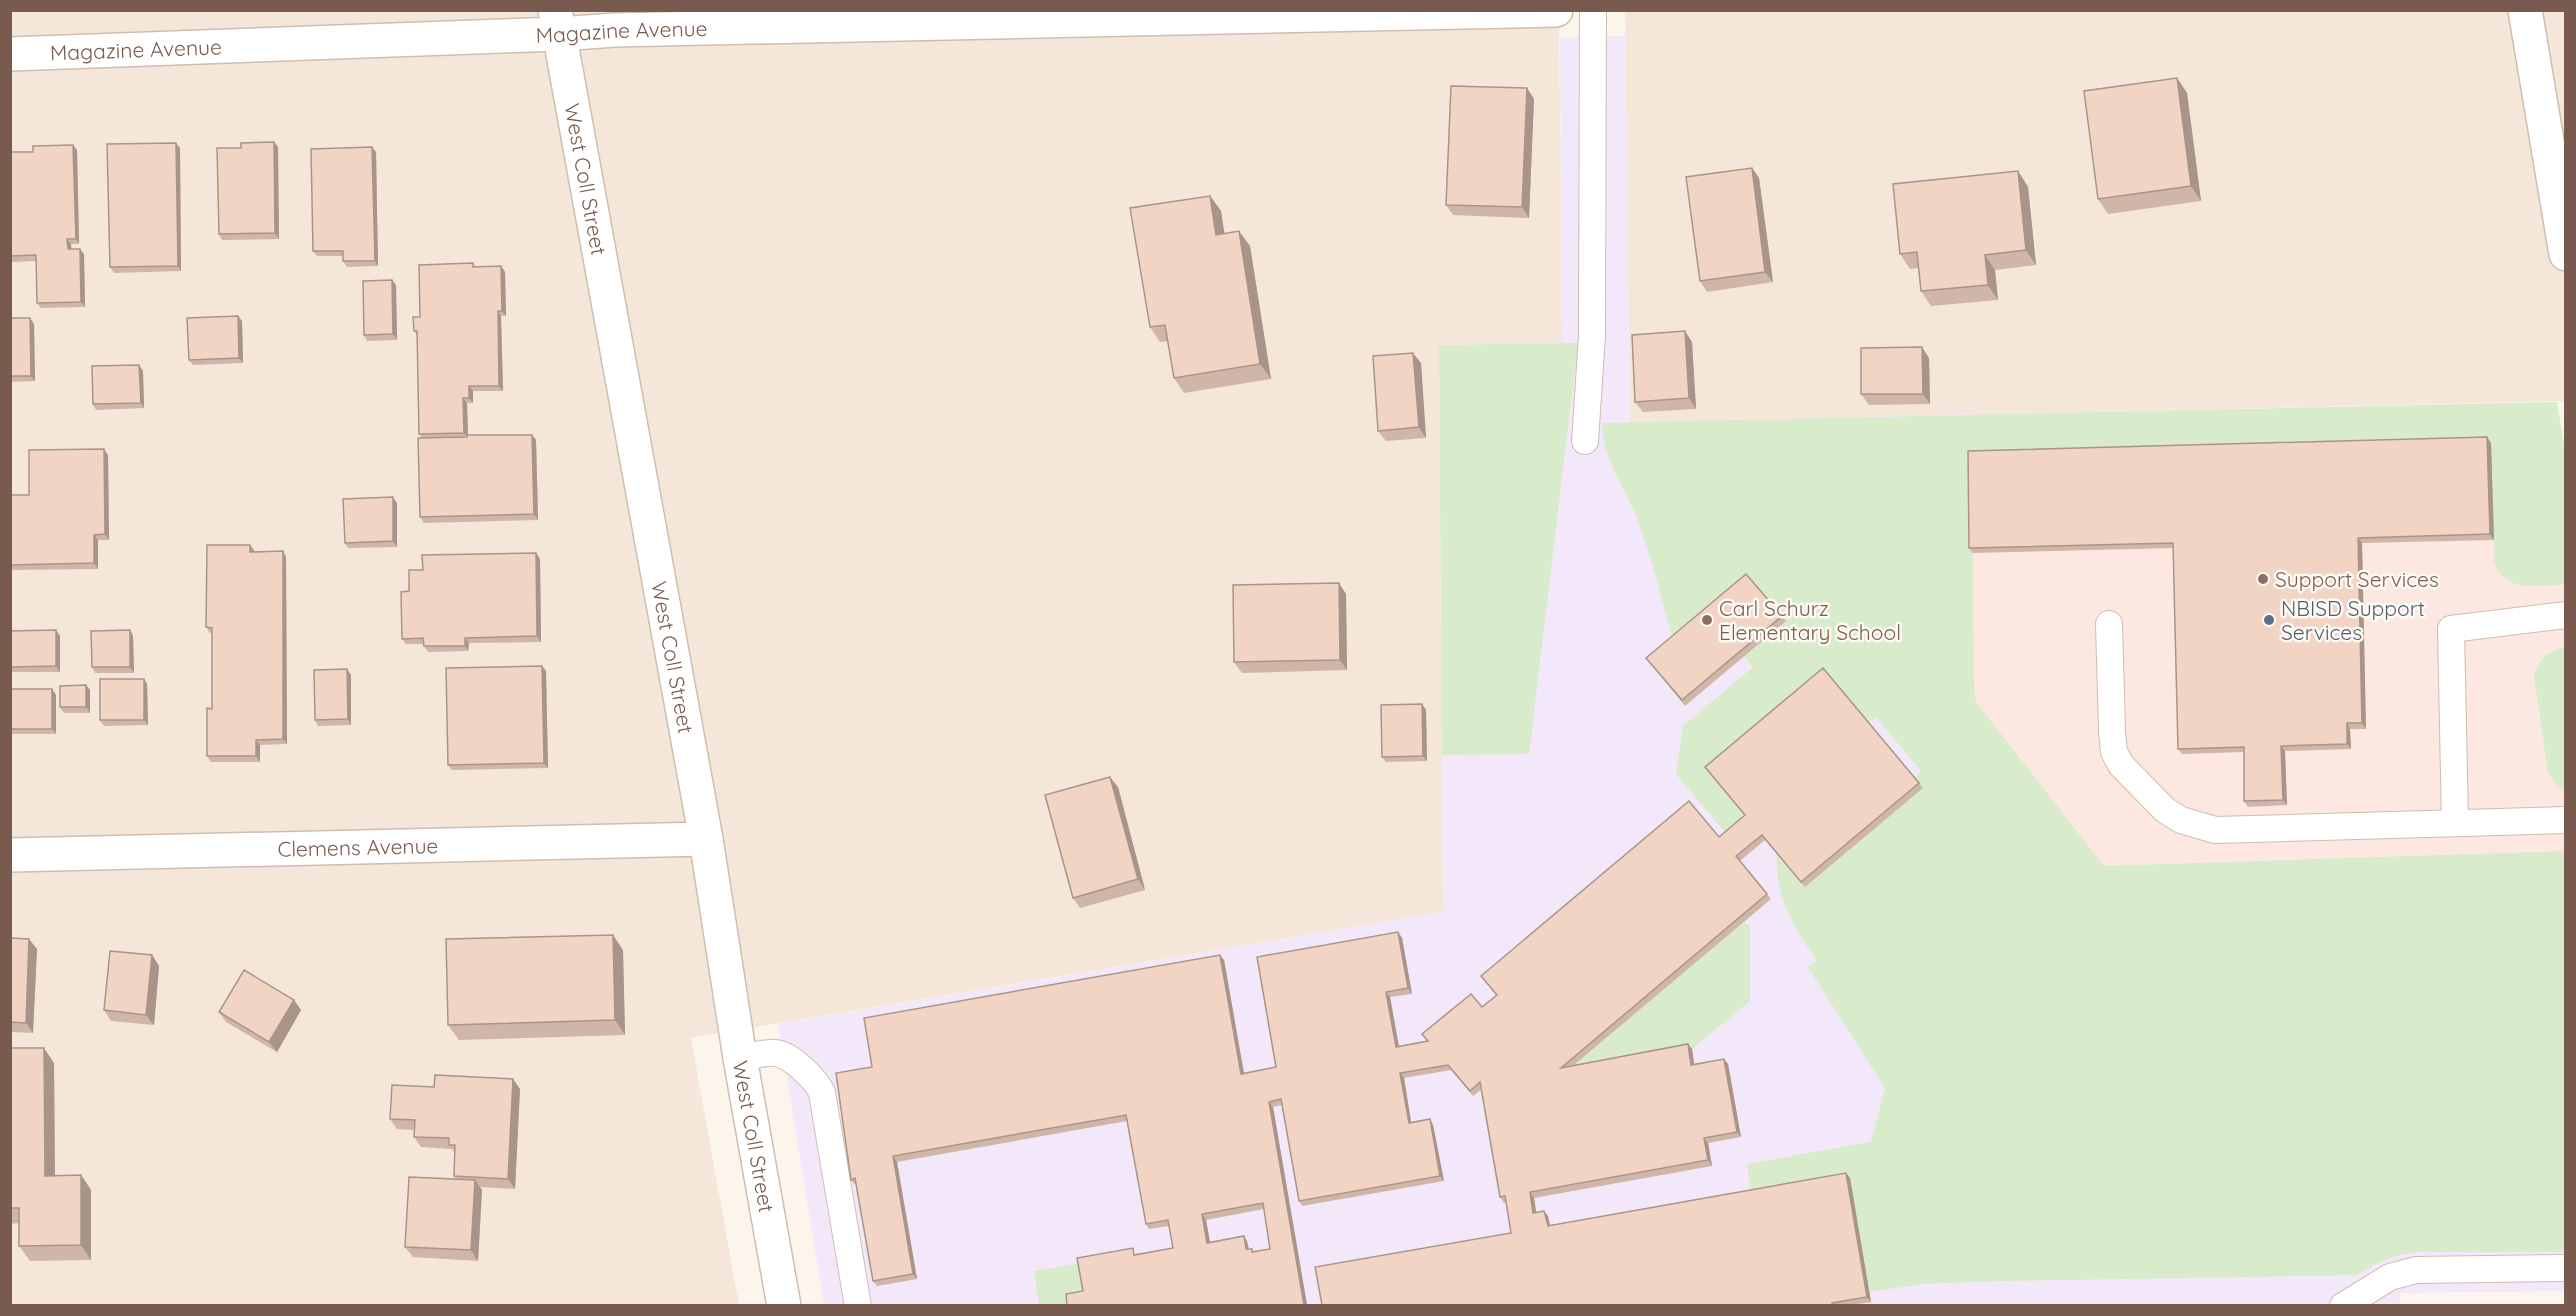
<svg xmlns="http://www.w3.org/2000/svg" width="2576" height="1316" viewBox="0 0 2576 1316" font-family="Quicksand,sans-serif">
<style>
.residential{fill:#f4e7da}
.commercial{fill:#fce8e0}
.education{fill:#f2e8f9}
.green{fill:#d8ebca}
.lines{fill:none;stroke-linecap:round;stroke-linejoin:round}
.lane-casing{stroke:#cfbdb0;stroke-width:28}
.street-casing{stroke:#cfbdb0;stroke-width:36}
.lane{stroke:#fff;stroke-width:26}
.street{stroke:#fff;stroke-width:33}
.wall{fill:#d0b6a9;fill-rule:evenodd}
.shaded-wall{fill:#a99489}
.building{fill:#f2d4c4;stroke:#a99489;stroke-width:1.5;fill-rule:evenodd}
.education-dot{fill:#8d6e63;stroke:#fffaf3;stroke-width:2}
.service-dot{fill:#5c6f8a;stroke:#fffaf3;stroke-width:2}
.labels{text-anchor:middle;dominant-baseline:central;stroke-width:5;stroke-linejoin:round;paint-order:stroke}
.street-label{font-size:21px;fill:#785b4e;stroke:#fffaf3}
.education-label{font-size:21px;fill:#785e54;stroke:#fffaf3;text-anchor:start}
.service-label{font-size:21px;fill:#4e5e75;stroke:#fffaf3;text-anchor:start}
</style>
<rect width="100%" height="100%" fill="#fcf5ec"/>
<g class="residential">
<polygon points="10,11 1559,11 1562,343 1439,345 1443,912 691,1038 739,1305 11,1305"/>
<polygon points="1625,11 2565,11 2565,401 1630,423"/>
</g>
<polygon class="commercial" points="2557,402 2566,458 2565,851 2104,866 1978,711 1974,687 1972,456"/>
<polygon class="education" points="1625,36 1630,423 1972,414 1974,687 1978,711 2104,866 2565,851 2565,1291 2400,1293 2400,1306 824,1305 778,1024 1443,912 1439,345 1562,343 1560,38"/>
<g class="green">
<polygon points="1578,343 1529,754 1442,755 1439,345"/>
<path d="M2557,402l9,56v124l-6,3c-25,1 -56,7 -66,-23l-3,-119 -519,14 2,230 2,15 128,164 461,-15v401h-149c-23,3 -39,10 -58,23l-358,6 -78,3 -53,8 -117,-96 -5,-32 124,-22 14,-54 -77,-121 9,-6c-23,-34 -43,-66 -40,-108l28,34 117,-99 -8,-10 7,-7 -45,-54 -8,6 -159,50 40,47 -20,17 -53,-63 7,-48 70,-59 -9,-11 41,-35 -111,22c-12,-41 -22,-84 -37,-125 -13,-34 -34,-57 -35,-95z"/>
<path d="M2565,647h1l-1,144 -8,-5 -9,-13 -14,-97c3,-17 15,-25 31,-29z"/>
<polygon points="1744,921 1750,927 1750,1001 1692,1049 1565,1073"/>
<polygon points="1081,1263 1086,1296 1070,1305 1039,1305 1034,1271"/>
</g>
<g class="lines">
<g class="lane-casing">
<g id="lane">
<polyline points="1585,441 1592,336 1593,10"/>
<polyline points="2109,624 2112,732 2114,752 2121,765 2165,810 2181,820 2215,830 2566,820"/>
<polyline points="2455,823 2451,629 2566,615"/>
<path d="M740,1058c11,-2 24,-6 35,-5 15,1 41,26 47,40l36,213"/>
<polyline points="2343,1306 2390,1277 2416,1270 2566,1268"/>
</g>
</g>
<g class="street-casing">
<g id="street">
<path id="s1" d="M555,10l151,829 34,219 44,248"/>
<polyline points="2525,10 2566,254"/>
<path id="s2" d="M10,54l549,-20 56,-4 941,-20"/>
<path id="s3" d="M10,855l696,-16"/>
</g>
</g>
<use href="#lane" class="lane"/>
<use href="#street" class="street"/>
</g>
<g class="wall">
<polygon points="2177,78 2187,93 2201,201 2108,214 2098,199"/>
<polygon points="1534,99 1529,218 1453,215 1446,205"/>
<polygon points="274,142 278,147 279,239 222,240 219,234 241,148"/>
<polygon points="73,145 77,150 79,244 71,244 71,249 84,254 85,307 41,308 37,303 36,261 11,262 10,261 10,152 33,152"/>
<polygon points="180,148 181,271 114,273 110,267"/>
<polygon points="376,152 378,266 347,267 343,261 343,256 317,256 313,251"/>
<polygon points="1752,168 1759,178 1773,282 1707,292 1700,281"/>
<polygon points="2018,171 2028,187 2036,265 1995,270 1998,300 1931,306 1921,291 1918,268 1910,269 1900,254"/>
<polygon points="1210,196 1221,211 1224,234 1250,246 1271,379 1184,393 1174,378 1168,341 1160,342 1150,327"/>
<polygon points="473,263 476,267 501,266 505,272 506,316 501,316 503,391 473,391 473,403 467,403 468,435 532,435 536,440 538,520 424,523 420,517 422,438 419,434 418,336 414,331 420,317"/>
<polygon points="392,280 396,285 397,340 367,341 364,335"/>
<polygon points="10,318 30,318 34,324 35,381 10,382"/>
<polygon points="242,321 243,363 193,365 189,360"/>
<polygon points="1692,342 1696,409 1643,412 1635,402"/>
<polygon points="1929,358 1930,404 1869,405 1861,394"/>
<polygon points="1421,363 1426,438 1386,441 1378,431"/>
<polygon points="139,365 143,371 144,408 96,410 93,404"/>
<polygon points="2487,437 2491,443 2494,540 2362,543 2366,729 2350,729 2351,749 2285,751 2287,805 2248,807 2244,801 2244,752 2182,754 2178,749 2173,548 1973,553 1969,548"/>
<polygon points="108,455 109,540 98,540 98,569 10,570 10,495 29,495"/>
<polygon points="397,503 397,547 348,548 345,543"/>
<polygon points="254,550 254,552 283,551 286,557 287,744 260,745 260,762 211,762 207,756 212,709 212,633 210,633 206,627"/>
<polygon points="536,553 540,559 541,642 469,643 468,651 428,652 424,646 423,644 406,644 402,639 409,591 423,570"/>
<polygon points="1346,594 1347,670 1242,673 1234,662"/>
<polygon points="1782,616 1786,621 1685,706 1646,658"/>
<polygon points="130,630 133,636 134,673 95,673 92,667"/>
<polygon points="10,631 60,636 60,672 10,672"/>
<polygon points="542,666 546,671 548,768 452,770 448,765"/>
<polygon points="347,669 351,675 351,725 318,726 315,720"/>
<polygon points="144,679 147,684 148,725 104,726 100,720"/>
<polygon points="86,685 90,690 90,713 64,713 60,707"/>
<polygon points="10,689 52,689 56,695 56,734 10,734"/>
<polygon points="1422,704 1426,710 1427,761 1386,762 1382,757"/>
<path d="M1705,767l214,16 4,5 -118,99 -40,-47 -25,21 31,38 -197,166 114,-21 4,5 2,15 30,-5 4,5 13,73 -33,6 4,23 -178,32 2,14 8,-1 4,5 2,9 296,-52 4,5 21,124 -19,3h-530l189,-72 -5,-31 -2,1 -4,-6 -18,-108 -9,7 -22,-26 -47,8 7,44 19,-3 3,6 11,56 -142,25 -3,-5 -17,-96 -9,2 34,198h-240l16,-14 54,-38v2l36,-7 -4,-22 -20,3 -3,-5 -19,-103 -230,41 20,117 -40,7 -4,-5 -17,-97 -1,1 -4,-5 21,-113 352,-107 20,114 32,-7 122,-135 4,6 10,56 -22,3 8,49 29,-5 -5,-7 60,-27 14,-12 -15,-19 238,-139 26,-22zM1264,1209l6,40 -16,3 -5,-3 -2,-8 -3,-5 -34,6 -4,-22z"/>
<polygon points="1118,787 1145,890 1080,908 1073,898"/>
<polygon points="10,938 37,949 33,1033 10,1032"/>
<polygon points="623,950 625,1035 459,1040 448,1025"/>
<polygon points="152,955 159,966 154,1025 111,1021 104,1010"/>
<polygon points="294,1000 301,1010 277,1052 226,1022 219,1012"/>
<polygon points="10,1048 54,1063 55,1175 81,1175 91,1190 91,1260 30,1261 19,1246 19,1223 10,1224"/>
<polygon points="434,1087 520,1089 515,1189 480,1187 482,1190 478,1261 413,1257 405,1247 456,1179 454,1176 455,1153 452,1149 421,1147 414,1137 414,1130 397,1129 390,1119"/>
</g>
<g class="shaded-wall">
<polygon points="2177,78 2187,93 2201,201 2191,186"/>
<polygon points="1527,88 1534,99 1529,218 1522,207"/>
<polygon points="274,142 278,147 279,239 275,233"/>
<polygon points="176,143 180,148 181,271 178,266"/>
<polygon points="73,145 77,150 79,244 76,239"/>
<polygon points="372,147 376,152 378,266 375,261"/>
<polygon points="1752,168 1759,178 1773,282 1765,272"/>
<polygon points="2018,171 2028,187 2036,265 2026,250"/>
<polygon points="1210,196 1221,211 1227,250 1216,235"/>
<polygon points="1239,231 1250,246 1271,379 1260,364"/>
<polygon points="67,239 71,244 72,255 68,249"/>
<polygon points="80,249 84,254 85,307 81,302"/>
<polygon points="1985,255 1995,270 1998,300 1988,285"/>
<polygon points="501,266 505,272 506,316 502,311"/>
<polygon points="392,280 396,285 397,340 393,334"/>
<polygon points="498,311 501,316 503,391 499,386"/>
<polygon points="238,316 242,321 243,363 239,358"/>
<polygon points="30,318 34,324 35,381 31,376"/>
<polygon points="1685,331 1692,342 1696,409 1689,398"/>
<polygon points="1922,347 1929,358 1930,404 1923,394"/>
<polygon points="1413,353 1421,363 1426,438 1419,427"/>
<polygon points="139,365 143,371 144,408 141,403"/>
<polygon points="469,386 473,391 473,403 469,398"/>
<polygon points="463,398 467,403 468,438 464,433"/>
<polygon points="532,435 536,440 538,520 534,514"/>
<polygon points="2487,437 2491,443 2494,540 2490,534"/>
<polygon points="104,449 108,455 109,540 105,534"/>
<polygon points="393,497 397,503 397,547 393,541"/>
<polygon points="94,535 98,540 98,569 94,563"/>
<polygon points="2358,538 2362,543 2366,729 2362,723"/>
<polygon points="250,545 254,550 254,557 250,552"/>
<polygon points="283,551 286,557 287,744 283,739"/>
<polygon points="536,553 540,559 541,642 537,636"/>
<polygon points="1339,583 1346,594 1347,670 1340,660"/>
<polygon points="56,630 60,636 60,672 56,666"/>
<polygon points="130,630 133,636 134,673 130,667"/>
<polygon points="465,638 469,643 468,651 465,646"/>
<polygon points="542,666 546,671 548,768 544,763"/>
<polygon points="347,669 351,675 351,725 348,719"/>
<polygon points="144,679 147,684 148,725 144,720"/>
<polygon points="86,685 90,690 90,713 86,707"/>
<polygon points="52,689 56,695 56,734 52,729"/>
<polygon points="1422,704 1426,710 1427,761 1423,756"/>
<polygon points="2347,723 2350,729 2351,749 2347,744"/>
<polygon points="256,740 260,745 260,762 256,756"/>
<polygon points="2281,746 2285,751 2287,805 2283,800"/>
<polygon points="1110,777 1118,787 1145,890 1138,879"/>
<polygon points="1398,932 1402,938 1412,994 1408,988"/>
<polygon points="613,935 623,950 625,1035 615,1020"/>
<polygon points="29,939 37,949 33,1033 26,1023"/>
<polygon points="152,955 159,966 154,1025 146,1015"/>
<polygon points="1220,955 1224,960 1245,1079 1241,1074"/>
<polygon points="1386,992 1390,997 1400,1052 1396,1047"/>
<polygon points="294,1000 301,1010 277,1052 269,1042"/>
<polygon points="1688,1044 1692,1049 1695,1070 1691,1065"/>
<polygon points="44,1048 54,1063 55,1191 45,1176"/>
<polygon points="1724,1059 1728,1064 1741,1137 1737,1132"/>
<polygon points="1400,1073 1404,1078 1412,1128 1409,1123"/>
<polygon points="513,1079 520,1089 515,1189 508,1179"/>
<polygon points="1269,1102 1273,1107 1307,1305 1304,1305"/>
<polygon points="1430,1119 1433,1125 1444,1181 1440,1176"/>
<polygon points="1704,1138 1708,1143 1712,1166 1708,1160"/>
<polygon points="893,1156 897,1162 917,1279 913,1274"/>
<polygon points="1846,1173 1850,1178 1871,1302 1867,1297"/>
<polygon points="81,1175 91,1190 91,1260 81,1245"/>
<polygon points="475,1180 482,1190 478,1261 471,1250"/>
<polygon points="1530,1192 1534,1198 1537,1218 1533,1213"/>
<polygon points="1544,1211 1548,1216 1551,1231 1548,1226"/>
<polygon points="1202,1214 1206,1220 1211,1248 1207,1243"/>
<polygon points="1244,1236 1247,1241 1250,1255 1246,1249"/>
</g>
<g class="building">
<polygon points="2177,78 2191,186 2098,199 2084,91"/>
<polygon points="1451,86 1527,88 1522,207 1446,205"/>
<polygon points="274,142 275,233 219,234 217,148 241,148 241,143"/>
<polygon points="176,143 178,266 110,267 107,144"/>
<polygon points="73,145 76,239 67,239 68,249 80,249 81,302 37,303 36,255 10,256 10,152 33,152 33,146"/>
<polygon points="372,147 375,261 343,261 343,251 313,251 311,149"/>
<polygon points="1752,168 1765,272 1700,281 1686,177"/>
<polygon points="2018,171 2026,250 1985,255 1988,285 1921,291 1917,252 1900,254 1893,184"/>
<polygon points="1210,196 1216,235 1239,231 1260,364 1174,378 1165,325 1150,327 1130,208"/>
<polygon points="473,263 473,267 501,266 502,311 498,311 499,386 469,386 469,398 463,398 464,433 419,434 417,331 414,331 413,317 420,317 419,265"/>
<polygon points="392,280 393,334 364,335 363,281"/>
<polygon points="238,316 239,358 189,360 187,318"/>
<polygon points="10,318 30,318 31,376 10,376"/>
<polygon points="1685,331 1689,398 1635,402 1632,335"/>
<polygon points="1922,347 1923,394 1861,394 1861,348"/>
<polygon points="1413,353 1419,427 1378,431 1373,356"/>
<polygon points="139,365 141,403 93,404 92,366"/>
<polygon points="467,435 532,435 534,514 420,517 418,438 467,437"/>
<polygon points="2487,437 2490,534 2358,538 2362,723 2347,723 2347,744 2281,746 2283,800 2244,801 2244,747 2178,749 2173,543 1969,548 1968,451"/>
<polygon points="104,449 105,534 94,535 94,563 10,565 10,495 29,495 29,450"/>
<polygon points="393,497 393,541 345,543 343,499"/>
<polygon points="207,545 250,545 250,552 283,551 283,739 256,740 256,756 207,756 207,708 212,709 212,628 206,627"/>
<polygon points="536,553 537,636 465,638 465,646 424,646 423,638 402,639 401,592 409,591 409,570 423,570 422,555"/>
<polygon points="1746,574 1782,616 1682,700 1646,658"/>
<polygon points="1339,583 1340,660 1234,662 1233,585"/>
<polygon points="56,630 56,666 10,667 10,631"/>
<polygon points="130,630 130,667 92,667 91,631"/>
<polygon points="542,666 544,763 448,765 446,668"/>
<path d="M1823,668l96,115 -118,99 -39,-47 -26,21 31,38 -206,174 127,-24 3,21 33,-6 13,73 -33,6 4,22 -178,32 3,21 11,-2 4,15 298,-53 21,124 -35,6v2h-510l-7,-38 196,-34 -6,-37 -5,1 -20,-115 -10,9 -22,-26 -48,8 9,50 21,-4 10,57 -141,25 -18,-102 -12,3 35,203h-237l-1,-11 17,-3 -6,-33 56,-10 1,7 39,-7 -5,-28 -22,4 -20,-109 -233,41 20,118 -40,7 -18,-103 -4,2 -15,-107 36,-6 -8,-49 356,-63 21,119 35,-7 -19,-110 141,-25 10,56 -22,4 10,55 32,-6 -6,-7 49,-40 11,13 15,-12 -16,-19 208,-175 30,36 26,-22 -40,-48zM1263,1203l7,46 -18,3v-3h-6l-2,-13 -37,7 -5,-29z"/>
<polygon points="347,669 348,719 315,720 314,670"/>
<rect x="100" y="679" width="44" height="41"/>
<polygon points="86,685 86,707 60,707 60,686"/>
<rect x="10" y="689" width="42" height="40"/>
<polygon points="1422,704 1423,756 1382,757 1381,705"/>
<polygon points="1110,777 1138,879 1073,898 1045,795"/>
<polygon points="613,935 615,1020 448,1025 446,939"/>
<polygon points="10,938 29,939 26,1023 10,1022"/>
<polygon points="110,951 152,955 146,1015 104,1010"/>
<polygon points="244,970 294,1000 269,1042 219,1012"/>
<polygon points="10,1048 44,1048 45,1176 81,1175 81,1245 19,1246 19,1208 10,1208"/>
<polygon points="435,1075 513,1079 508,1179 454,1176 455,1145 449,1145 449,1138 414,1137 415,1120 390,1119 392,1085 434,1087"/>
<polygon points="409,1177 475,1180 471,1250 405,1247"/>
</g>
<g class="education-dot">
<circle cx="2263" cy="579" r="6"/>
<circle cx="1707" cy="620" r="6"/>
</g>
<circle class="service-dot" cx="2269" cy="620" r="6"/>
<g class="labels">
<g class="street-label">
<text stroke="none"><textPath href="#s2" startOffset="612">Magazine Avenue</textPath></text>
<text stroke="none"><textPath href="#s2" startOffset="126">Magazine Avenue</textPath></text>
<text stroke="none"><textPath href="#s1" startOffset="172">West Coll Street</textPath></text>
<text stroke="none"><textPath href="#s1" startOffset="658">West Coll Street</textPath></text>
<text stroke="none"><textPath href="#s3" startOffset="348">Clemens Avenue</textPath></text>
<text stroke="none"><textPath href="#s1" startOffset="1144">West Coll Street</textPath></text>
</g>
<g class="education-label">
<text x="2275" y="579">Support Services</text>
<text x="1719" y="608">Carl Schurz<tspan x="1719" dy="24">Elementary School</tspan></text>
</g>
<g class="service-label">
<text x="2281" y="608">NBISD Support<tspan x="2281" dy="24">Services</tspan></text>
</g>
</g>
<rect width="2576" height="1316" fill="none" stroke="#785b4e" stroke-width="24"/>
</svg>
